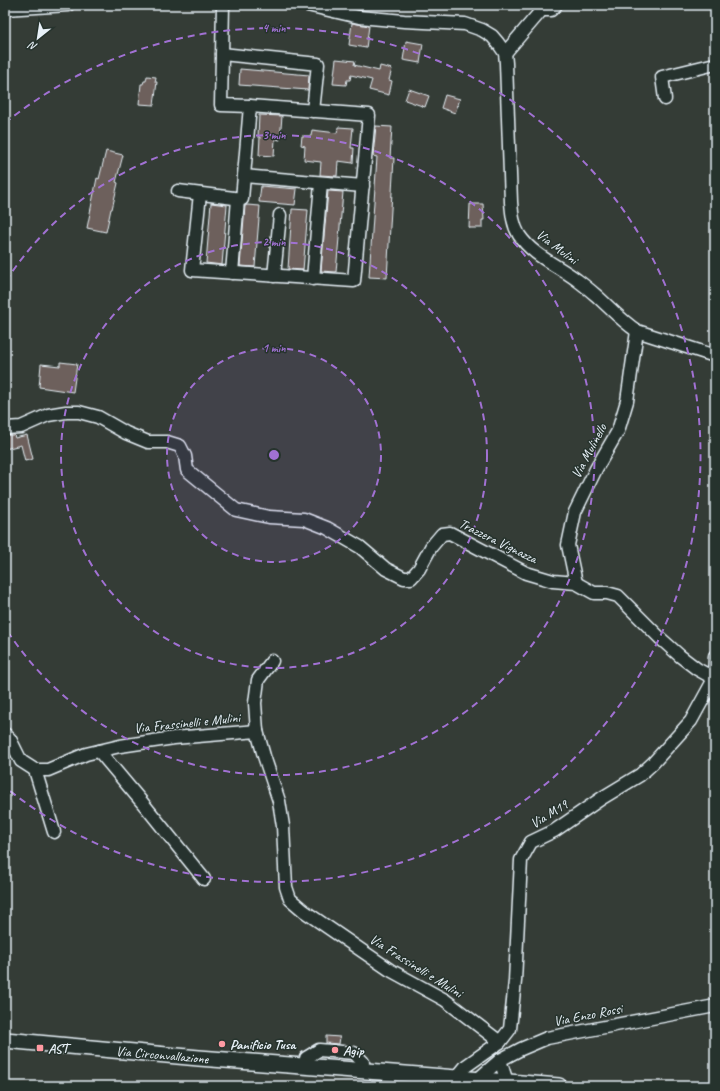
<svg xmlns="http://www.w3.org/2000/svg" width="720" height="1091" viewBox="0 0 720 1091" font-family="Caveat,sans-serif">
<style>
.building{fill:#6d615b;stroke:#e8f1f8}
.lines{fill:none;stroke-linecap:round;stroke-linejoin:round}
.minor-casing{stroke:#e8f1f8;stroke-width:15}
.major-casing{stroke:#e8f1f8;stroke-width:18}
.minor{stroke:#26332d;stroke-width:12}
.major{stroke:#26332d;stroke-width:15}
.ring{fill:none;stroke:#a171d3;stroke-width:2;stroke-dasharray:7 5}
.poi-dot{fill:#ff9aa2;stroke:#26332d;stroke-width:1.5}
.labels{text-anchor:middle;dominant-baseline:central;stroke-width:3;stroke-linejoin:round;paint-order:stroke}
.street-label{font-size:14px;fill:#e8f1f8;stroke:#26332d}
.poi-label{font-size:14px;font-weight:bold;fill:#e8f1f8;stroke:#26332d;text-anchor:start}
.centre{fill:#a171d3;stroke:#26332d;stroke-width:2}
.ring-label{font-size:12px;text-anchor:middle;font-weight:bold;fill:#a171d3;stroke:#26332d;stroke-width:3;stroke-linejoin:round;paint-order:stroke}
</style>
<rect width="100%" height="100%" fill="#343c36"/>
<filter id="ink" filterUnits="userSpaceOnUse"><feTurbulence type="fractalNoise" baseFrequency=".025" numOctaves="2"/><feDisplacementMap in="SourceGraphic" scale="8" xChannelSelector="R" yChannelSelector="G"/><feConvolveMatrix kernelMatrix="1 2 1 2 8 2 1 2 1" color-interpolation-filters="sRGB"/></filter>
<g filter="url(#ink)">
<g class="building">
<polygon points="352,23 369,26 366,48 349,45"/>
<polygon points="406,41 423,44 420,63 403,60"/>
<polygon points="336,59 355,61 354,65 379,71 380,66 392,69 389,80 392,81 389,95 369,90 372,80 351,75 350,80 347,80 346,85 333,84"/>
<polygon points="240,69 309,75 308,90 239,85"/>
<polygon points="147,76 156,77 155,82 157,82 154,105 139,104 141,84 143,84 144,81 146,81"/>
<polygon points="409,89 429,96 425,107 405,100"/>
<polygon points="445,95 460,99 455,113 441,108"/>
<polygon points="259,115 282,116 280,140 275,139 274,156 259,155 260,137 258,137"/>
<polygon points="376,126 392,127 390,158 394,158 387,278 369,277 377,157 373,156"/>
<polygon points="338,127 353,128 351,148 354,148 353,163 338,161 337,176 320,175 321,162 304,160 305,146 301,145 302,136 311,136 312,130 337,133"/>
<polygon points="106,151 123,155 116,182 118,183 112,209 111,209 106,232 87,228 97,178 99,179"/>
<polygon points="261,186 297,189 295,205 259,202"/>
<polygon points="328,191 343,192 336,272 321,271"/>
<polygon points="211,203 227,205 222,265 206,263"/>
<polygon points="470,204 483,204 484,220 482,220 482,228 469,228"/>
<polygon points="247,205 260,206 255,267 240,266 245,206"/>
<polygon points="292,209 308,210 303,270 288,269"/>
<polygon points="60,362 77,364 73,392 39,387 41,364 60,366"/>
<polygon points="5,435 14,435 15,438 27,435 33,459 25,461 21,445 5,449"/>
<polygon points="326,1036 340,1037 339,1044 326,1043"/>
</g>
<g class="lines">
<g class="minor-casing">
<g id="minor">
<path d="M307,5l52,12 45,4 61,3 17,6 10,6 6,7 7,10 1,10 5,139c1,12 2,23 8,33 14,21 38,30 58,45 7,5 14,11 21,17 13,12 24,24 39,34l78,25"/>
<polyline points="5,9 68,5"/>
<polyline points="541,10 551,10 556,5"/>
<polyline points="505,53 546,5"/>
<polyline points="222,54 318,64 313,111"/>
<polyline points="665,99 662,77 715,64"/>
<polyline points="244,176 363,186"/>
<polyline points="178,191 242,199 250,106"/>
<polyline points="200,194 192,270 354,281 369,115 250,106 221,105 223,5"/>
<polyline points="232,273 238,199"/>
<polyline points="274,276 280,215"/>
<polyline points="313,279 321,183"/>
<polyline points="5,428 21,427 48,415 66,412 79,412 98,417 126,433 148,442 167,442 180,446 185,456 187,470 236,510 269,517 304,519 327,528 360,547 386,569 404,578 411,578 419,569 431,547 442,534 450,533 526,573 553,581 576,583 594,593 607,593 618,596 660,638 680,656 697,669 715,679"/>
<polyline points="576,583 568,545 575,512 596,469 618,431 627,401 637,331"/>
<polyline points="257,731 255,703 258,680 272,661"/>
<polyline points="5,734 10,739 21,761 35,770 48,770 86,754 120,746 174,738 257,731 264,756 279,801 283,826 286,887 290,899 304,911 390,970 445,1000 500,1042"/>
<polyline points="99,751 146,807 204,879"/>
<polyline points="35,770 54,832"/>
<polyline points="500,1060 507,1082"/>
<polyline points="306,1066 306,1058 319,1050 354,1053 363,1062 362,1071"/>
<polyline points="457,1077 466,1066 500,1042 510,1029 515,981 521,860 531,842 554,831 602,798 640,775 653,763 691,721 714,679 715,656"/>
<polyline points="478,1079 500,1060 521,1049 547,1038 715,1006"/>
</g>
</g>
<g class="major-casing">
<polyline id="major" points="5,1040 199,1058 559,1086"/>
</g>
<use href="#minor" class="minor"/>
<use href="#major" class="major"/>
</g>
</g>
<circle cx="274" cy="455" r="107" fill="#a171d3" fill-opacity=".12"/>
<g class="ring">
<circle cx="274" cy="455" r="107"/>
<circle cx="274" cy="455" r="213"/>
<path d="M6 281A320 320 0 1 1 6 629"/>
<path d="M5 123A427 427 0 1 1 5 787"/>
</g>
<g class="poi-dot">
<circle cx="222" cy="1044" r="4"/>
<rect x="36" y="1044" width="8" height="8" rx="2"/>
<circle cx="335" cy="1050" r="4"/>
</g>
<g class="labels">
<g class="street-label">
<text transform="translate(557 247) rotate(37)">Via Mulini</text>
<text transform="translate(589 451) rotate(-62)">Via Mulinello</text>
<text transform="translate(498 541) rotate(26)">Trazzera Vignazza</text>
<text transform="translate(187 723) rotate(-6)">Via Frassinelli e Mulini</text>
<text transform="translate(549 814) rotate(-32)">Via M19</text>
<text transform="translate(416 966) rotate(32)">Via Frassinelli e Mulini</text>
<text transform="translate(588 1015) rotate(-11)">Via Enzo Rossi</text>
<text transform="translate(162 1055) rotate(5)">Via Circonvallazione</text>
</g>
<g class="poi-label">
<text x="230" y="1044">Panificio Tusa</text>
<text x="48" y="1048">AST</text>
<text x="343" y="1050">Agip</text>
</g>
</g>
<circle cx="274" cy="455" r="6" class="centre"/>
<g class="ring-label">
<text x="274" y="32">4 min</text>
<text x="274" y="139">3 min</text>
<text x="274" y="246">2 min</text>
<text x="274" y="352">1 min</text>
</g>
<rect width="720" height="1091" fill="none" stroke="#26332d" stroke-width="20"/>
<rect x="10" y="10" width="700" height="1071" fill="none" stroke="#e8f1f8" stroke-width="1.5" filter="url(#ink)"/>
<g transform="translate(38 38) rotate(210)" stroke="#26332d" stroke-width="3" paint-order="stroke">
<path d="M0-3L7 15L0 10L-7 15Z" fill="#e8f1f8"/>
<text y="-6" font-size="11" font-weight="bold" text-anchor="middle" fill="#e8f1f8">N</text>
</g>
</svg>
